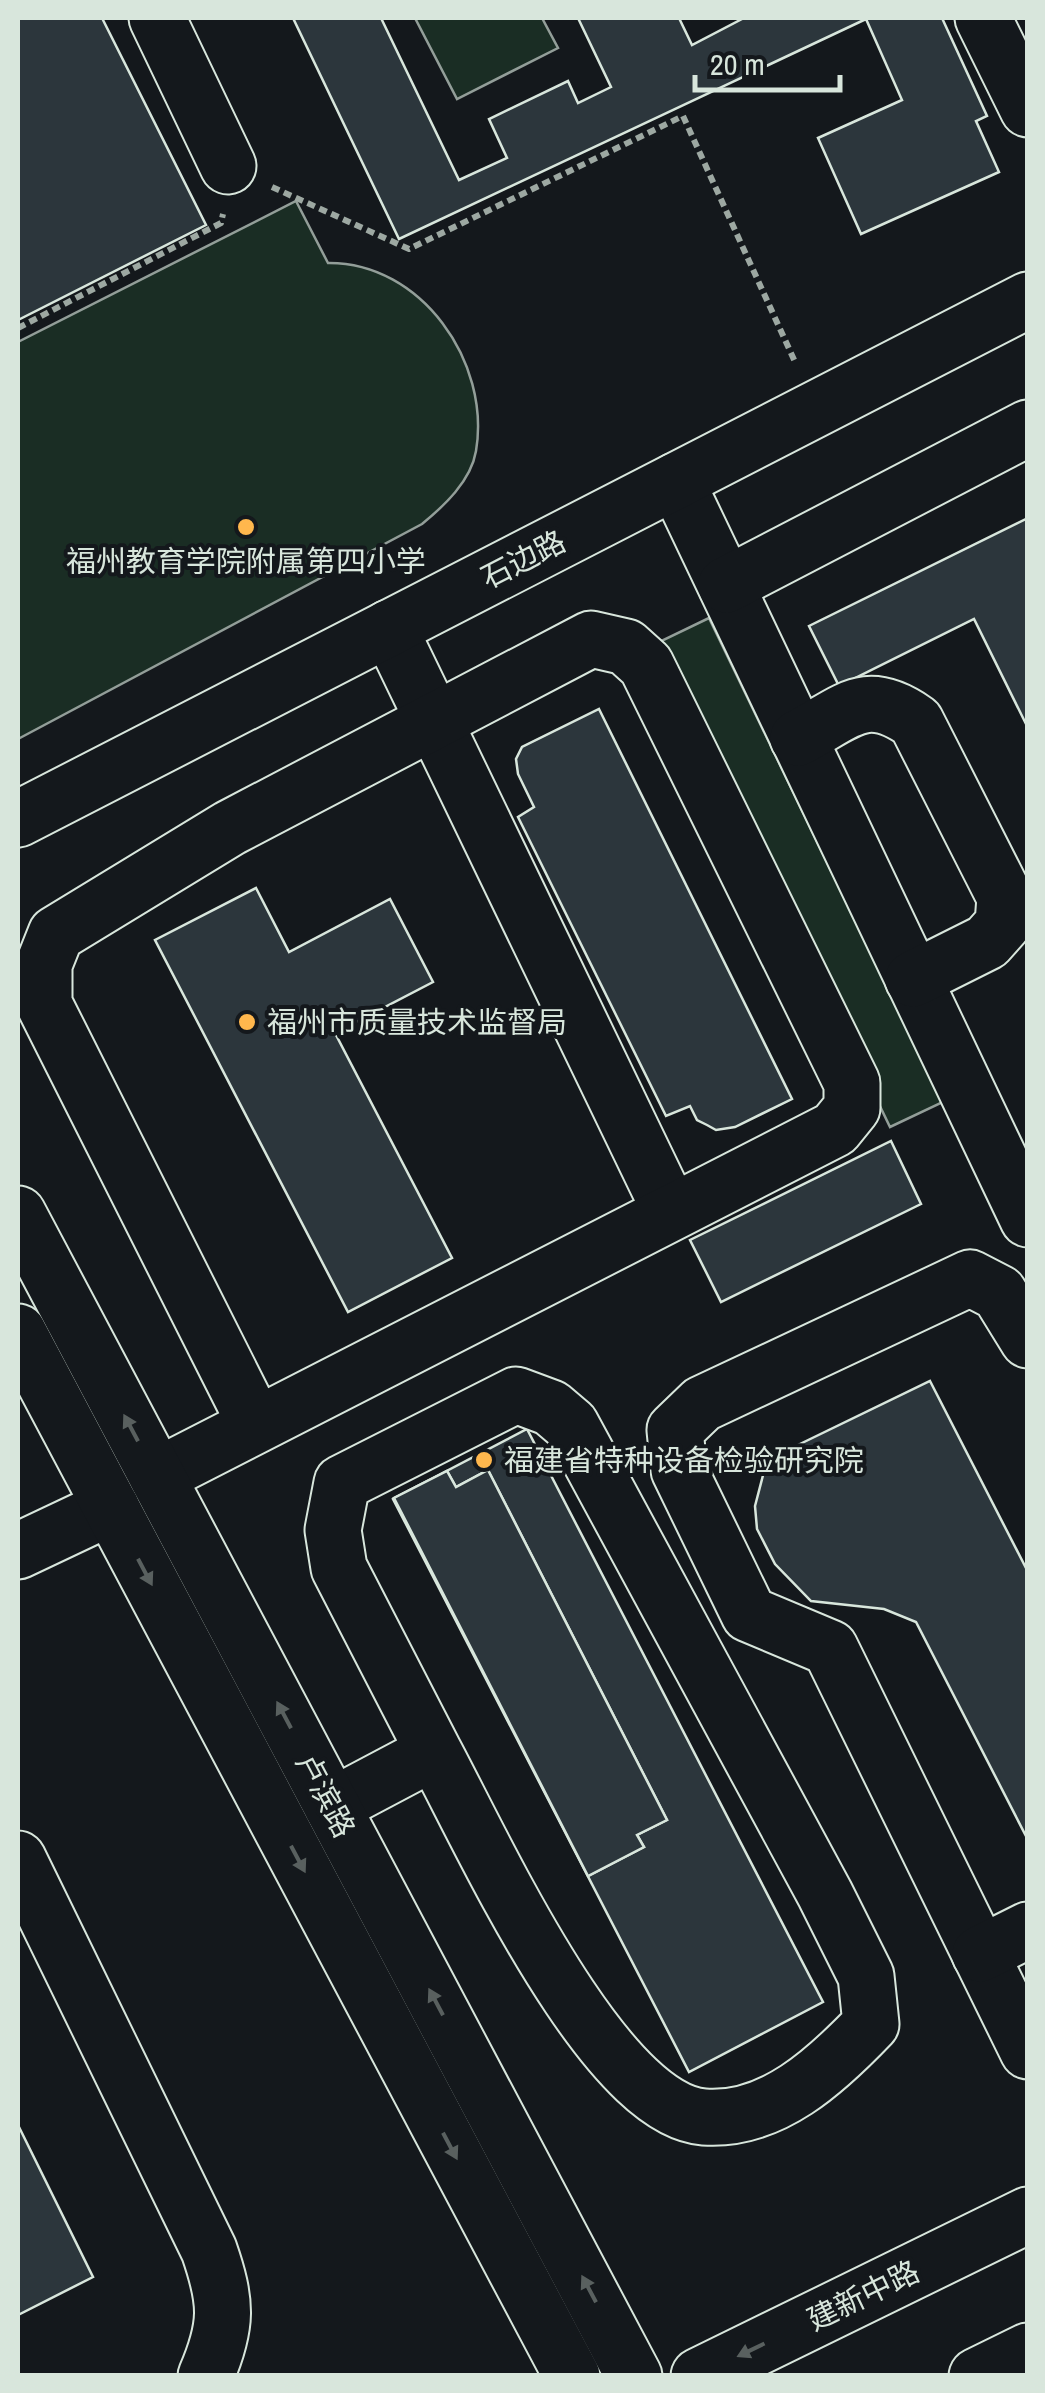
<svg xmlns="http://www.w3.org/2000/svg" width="1045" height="2393" viewBox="0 0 1045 2393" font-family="'Archivo Narrow','Noto Sans SC',sans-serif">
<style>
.green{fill:#1a2d24;stroke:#939e99;stroke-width:2.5}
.building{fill:#2c363c;stroke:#d8e6dc;stroke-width:2.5;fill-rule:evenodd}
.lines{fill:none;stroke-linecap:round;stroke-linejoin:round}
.minor-casing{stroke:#d8e6dc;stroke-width:59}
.major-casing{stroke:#d8e6dc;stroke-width:59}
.path{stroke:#9da8a2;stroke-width:6;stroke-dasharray:8 5;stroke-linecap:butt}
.minor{stroke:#14181c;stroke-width:55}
.major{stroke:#14181c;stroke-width:55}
.oneway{fill:#59605f}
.poi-dot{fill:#ffb74d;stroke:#14181c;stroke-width:4}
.labels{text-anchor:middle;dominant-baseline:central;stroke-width:8;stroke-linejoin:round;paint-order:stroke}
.street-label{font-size:30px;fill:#d8e6dc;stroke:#14181c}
.poi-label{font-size:30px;fill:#d8e6dc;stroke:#14181c;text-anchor:start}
</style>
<rect width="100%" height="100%" fill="#14181c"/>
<g class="green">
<polygon points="415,18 542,18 558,48 457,99"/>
<path d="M296,201l32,62c93,-1 163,99 148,188 -5,30 -32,55 -54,73l-404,215v-397z"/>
<polygon points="709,618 943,1102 890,1127 657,643"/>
</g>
<g class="building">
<polygon points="18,18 102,18 206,225 18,320"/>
<polygon points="293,18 381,18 459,180 507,158 489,119 568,81 578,103 611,87 578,18 679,18 692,45 744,18 942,18 987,116 976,121 999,172 861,234 818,138 902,100 866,19 399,239"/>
<polygon points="1028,518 1028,728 974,619 839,686 809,626"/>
<polygon points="599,709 792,1099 735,1127 716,1130 707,1125 697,1120 690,1106 666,1116 518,817 534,807 518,774 516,759 522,747"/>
<polygon points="256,888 289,952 390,899 433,982 335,1033 452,1258 348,1312 155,940"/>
<polygon points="891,1141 921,1204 721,1302 690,1240"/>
<polygon points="930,1381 1028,1572 1028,1840 916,1622 884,1609 811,1601 775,1564 757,1529 755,1506 767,1460"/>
<path d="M527,1429l296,573 -134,70 -296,-573zM488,1470l179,350 -30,15 7,12 -56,29 -194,-378 53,-27 9,16z"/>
<polygon points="488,1470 667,1820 637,1835 644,1847 588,1876 394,1498 447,1471 456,1487"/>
<polygon points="18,2125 93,2277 18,2315"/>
</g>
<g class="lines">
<g class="minor-casing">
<g id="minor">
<polyline points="157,18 228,166"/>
<polyline points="983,18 1028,109"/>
<polyline points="676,481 1028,1219"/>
<polyline points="726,585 1028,428"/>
<polyline points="389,628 671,1212"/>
<path d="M798,738c50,-26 67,-52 118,-16l89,175 -2,27 -16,18 -74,37"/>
<polyline points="18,819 1028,300"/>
<polyline points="1028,1340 999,1293 970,1278 702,1404 675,1430 679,1470 749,1614 830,1648 1028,2051"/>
<path d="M157,1476c226,-116 452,-232 678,-347l17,-21v-25l-206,-418 -20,-18 -35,-8 -361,189 -174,106 -12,30v40l212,421"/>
<polyline points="18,1551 111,1507"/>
<path d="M332,1806l102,-54c46,85 168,357 270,365 68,5 123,-47 167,-93l-5,-48 -41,-82 -254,-469 -20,-17 -35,-13 -174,88 -9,47 6,38 95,184"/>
<path d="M18,1859l191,391c18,52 19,75 -3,126"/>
<polyline points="980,1954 1028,1930"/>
</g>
</g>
<g class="major-casing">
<g id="major">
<polyline points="18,1214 634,2376"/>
<polyline points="18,1332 572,2376"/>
<polyline points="699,2376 1028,2215"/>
<polyline points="977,2376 1028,2351"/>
</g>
</g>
<g class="path">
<polyline points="272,187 409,249 683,116 796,364"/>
<polyline points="18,328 221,223 223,214"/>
</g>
<use href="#minor" class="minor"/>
<use href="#major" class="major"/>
</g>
<defs><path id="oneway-solid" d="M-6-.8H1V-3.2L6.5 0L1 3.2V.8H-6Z" transform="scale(2.5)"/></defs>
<g class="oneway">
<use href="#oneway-solid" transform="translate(131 1428) rotate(-118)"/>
<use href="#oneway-solid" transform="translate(145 1572) rotate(62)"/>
<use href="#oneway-solid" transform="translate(284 1715) rotate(-118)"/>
<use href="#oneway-solid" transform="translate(298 1859) rotate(62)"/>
<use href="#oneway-solid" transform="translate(436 2002) rotate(-118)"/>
<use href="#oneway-solid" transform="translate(450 2146) rotate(62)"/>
<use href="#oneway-solid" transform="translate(589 2289) rotate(-118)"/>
<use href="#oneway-solid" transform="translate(751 2350) rotate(154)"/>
</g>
<g class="poi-dot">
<circle cx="246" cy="527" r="10"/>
<circle cx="247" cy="1022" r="10"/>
<circle cx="484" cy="1460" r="10"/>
</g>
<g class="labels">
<g class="street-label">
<text transform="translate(523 559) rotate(-27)">石边路</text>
<text transform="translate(326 1795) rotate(62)">卢滨路</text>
<text transform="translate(863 2295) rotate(-26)">建新中路</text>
</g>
<g class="poi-label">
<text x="246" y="561" text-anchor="middle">福州教育学院附属第四小学</text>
<text x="267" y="1022">福州市质量技术监督局</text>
<text x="504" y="1460">福建省特种设备检验研究院</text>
</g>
</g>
<rect width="1045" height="2393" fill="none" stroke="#d8e6dc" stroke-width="40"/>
<path d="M695 75v15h145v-15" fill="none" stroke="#d8e6dc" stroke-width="5"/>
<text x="710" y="75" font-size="30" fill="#d8e6dc" stroke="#14181c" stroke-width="8" paint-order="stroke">20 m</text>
</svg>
